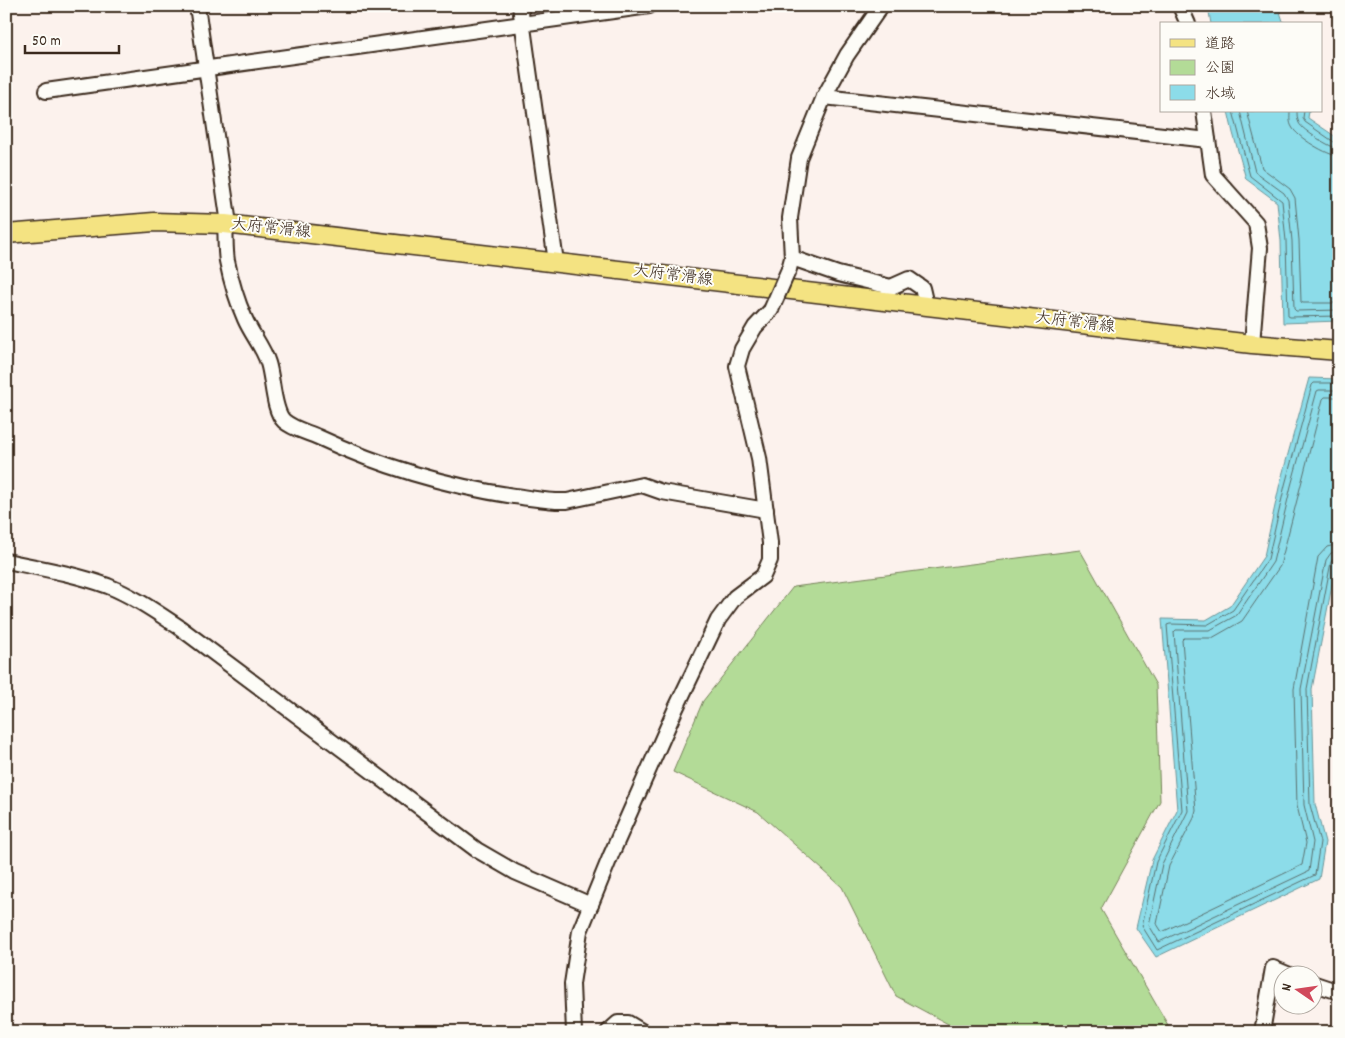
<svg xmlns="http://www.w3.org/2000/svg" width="1345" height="1038" viewBox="0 0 1345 1038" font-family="Dekko,'Klee One',sans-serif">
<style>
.green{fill:#b3db97;stroke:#77825a}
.water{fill:#8cdce9;stroke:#6c9598}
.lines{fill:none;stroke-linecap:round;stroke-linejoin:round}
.shore{stroke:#5b716f;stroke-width:1}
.minor-casing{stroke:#3b2a1e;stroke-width:18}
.major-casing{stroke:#3b2a1e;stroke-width:21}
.minor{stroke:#fdfcf7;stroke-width:14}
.major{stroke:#f4e382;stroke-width:18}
.minor-bridge-casing{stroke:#3b2a1e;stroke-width:18;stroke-linecap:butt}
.minor-bridge{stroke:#fdfcf7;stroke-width:14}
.labels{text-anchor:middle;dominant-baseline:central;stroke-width:4;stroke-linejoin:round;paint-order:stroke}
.street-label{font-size:16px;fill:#3b2a1e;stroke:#fdfcf7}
</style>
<rect width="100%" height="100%" fill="#fcf2ed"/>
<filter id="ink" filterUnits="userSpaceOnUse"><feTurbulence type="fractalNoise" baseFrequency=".02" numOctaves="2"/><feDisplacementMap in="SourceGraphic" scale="10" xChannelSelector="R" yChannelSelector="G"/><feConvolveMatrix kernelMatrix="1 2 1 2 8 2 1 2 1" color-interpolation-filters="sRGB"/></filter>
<g filter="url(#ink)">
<polygon class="green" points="1080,550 1156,685 1160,801 1101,909 1172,1032 963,1032 896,996 842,887 758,812 673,772 703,701 793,587"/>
<g class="water">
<polygon points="1208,6 1278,6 1284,24 1211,24"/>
<polygon points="1228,111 1309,111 1308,118 1339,139 1339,321 1283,323 1281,241 1277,202 1246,179 1233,133"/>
<polygon points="1309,378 1339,379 1339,549 1312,689 1315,804 1325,842 1319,879 1156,957 1136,928 1152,860 1177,810 1162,619 1206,620 1230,606 1264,556 1280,483"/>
</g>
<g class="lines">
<g class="shore">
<polyline points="1233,111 1250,176 1282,201 1286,241 1288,316 1290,317 1339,316"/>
<polyline points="1240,111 1255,172 1284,193 1288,200 1292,241 1294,309 1296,311 1339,310"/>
<polyline points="1247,111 1262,168 1290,189 1295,198 1299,240 1301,302 1303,303 1339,303"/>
<path d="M1290,111c0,6 -1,11 2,16 5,10 36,29 47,29"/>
<path d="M1297,111c0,4 0,8 2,12 3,7 32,25 40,26"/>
<polyline points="1304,111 1303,118 1305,122 1334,142 1339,143"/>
<polyline points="1339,383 1314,383 1312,385 1285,485 1268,559 1233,610 1207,625 1170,624 1167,625 1182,810 1156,862 1142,926 1157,950 1315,875 1320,842 1310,805 1307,689 1331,562 1334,558 1339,557"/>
<polyline points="1339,390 1319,390 1317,391 1291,486 1273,562 1237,615 1210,630 1176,630 1174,632 1188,811 1162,864 1149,925 1159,942 1309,871 1313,842 1304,805 1301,689 1326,560 1331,553 1339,551"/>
<polyline points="1339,397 1325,397 1323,399 1280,566 1242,621 1212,638 1184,638 1182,640 1196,811 1194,818 1169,866 1157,924 1162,932 1302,865 1306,843 1297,806 1294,689 1318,557 1327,547 1339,544"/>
</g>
<g class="minor-casing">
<g id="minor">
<polyline points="197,6 229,224"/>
<polyline points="520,6 556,262"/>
<polyline points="1180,6 1188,24"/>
<polyline points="46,91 649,6"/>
<polyline points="824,97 1208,140"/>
<polyline points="1204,111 1213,175 1256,223 1260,248 1252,344"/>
<path d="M225,224c1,12 0,25 2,37 4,20 10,40 18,58 7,16 18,28 23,44 5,15 5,48 16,58 9,8 23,11 34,16 62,29 129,49 196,59 18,2 35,6 53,5l75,-16 20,7 104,18"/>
<polyline points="792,258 838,274 891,287 909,279 922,288 926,305"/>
<polyline points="789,269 792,258 790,218 799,158 824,97 847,55 881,6"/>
<path d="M6,561c34,7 69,13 102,25 25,10 48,26 71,41l298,223 38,22 76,33"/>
<polyline points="1312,983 1339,992"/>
<polyline points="574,1032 572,984 580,931 611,855 676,708 718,620 735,597 763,576 770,560 770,543 759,458 737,366 742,349 755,327 771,310"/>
<polyline points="608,1032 618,1023 628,1023 643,1032"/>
<polyline points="1262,1032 1273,968 1292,976"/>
</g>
</g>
<g class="major-casing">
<polyline id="major" points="6,234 154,222 225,224 1252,344 1339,351"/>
</g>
<use href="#minor" class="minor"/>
<use href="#major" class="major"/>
<g class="minor-bridge-casing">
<polyline id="minor-bridge" points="771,310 789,269"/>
</g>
<use href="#minor-bridge" class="minor-bridge"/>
</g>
</g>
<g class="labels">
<g class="street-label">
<text transform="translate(271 229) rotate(6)">大府常滑線</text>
<text transform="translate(673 276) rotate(7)">大府常滑線</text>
<text transform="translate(1075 323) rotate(7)">大府常滑線</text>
</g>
</g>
<rect width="1345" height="1038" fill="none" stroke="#fdfcf7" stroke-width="25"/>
<rect x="12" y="12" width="1320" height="1013" fill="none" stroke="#3b2a1e" stroke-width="2" filter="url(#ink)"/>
<rect x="1160" y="22" width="162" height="90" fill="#fdfcf7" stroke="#afa8a0"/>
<rect x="1170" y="39" width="25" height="8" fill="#f4e382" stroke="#afa8a0"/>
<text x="1205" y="48" font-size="15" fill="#3b2a1e">道路</text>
<rect x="1170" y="60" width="25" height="15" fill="#b3db97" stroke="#afa8a0"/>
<text x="1205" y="72" font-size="15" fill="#3b2a1e">公園</text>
<rect x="1170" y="85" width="25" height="15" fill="#8cdce9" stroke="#afa8a0"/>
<text x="1205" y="98" font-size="15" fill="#3b2a1e">水域</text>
<g transform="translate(1298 990) rotate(283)"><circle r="24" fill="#fdfcf7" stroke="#afa8a0"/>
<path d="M0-4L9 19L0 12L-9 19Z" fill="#d1495b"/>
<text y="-8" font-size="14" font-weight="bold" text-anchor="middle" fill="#3b2a1e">N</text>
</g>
<path d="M25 45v8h94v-8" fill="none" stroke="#3b2a1e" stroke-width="2.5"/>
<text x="32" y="45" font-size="15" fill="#3b2a1e" stroke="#fdfcf7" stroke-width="4" paint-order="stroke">50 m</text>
</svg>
